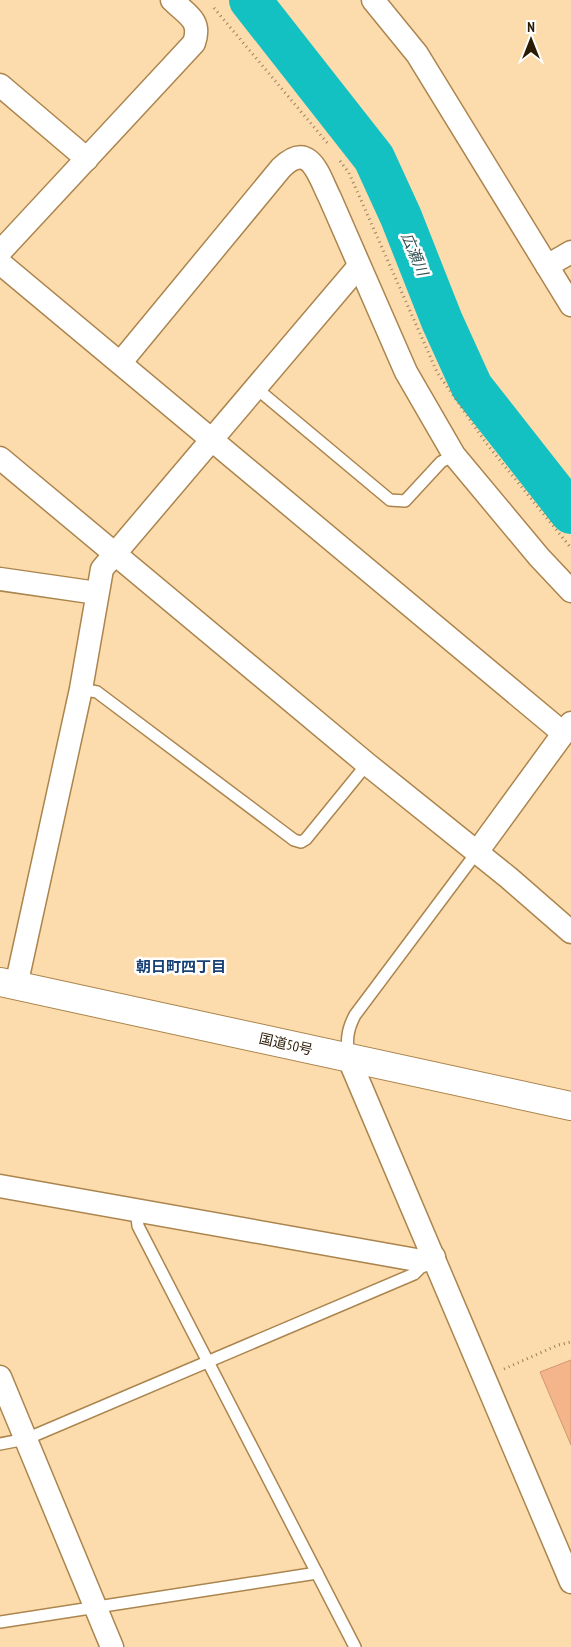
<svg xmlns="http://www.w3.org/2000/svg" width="571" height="1647" viewBox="0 0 571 1647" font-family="'PT Sans Narrow','Noto Sans JP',sans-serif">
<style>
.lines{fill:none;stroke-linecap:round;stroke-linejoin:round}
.river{stroke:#14c1c2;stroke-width:42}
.building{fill:#f4b58a;stroke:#d19871}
.service-casing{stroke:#ab854d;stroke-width:14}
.minor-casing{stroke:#ab854d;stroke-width:25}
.trunk-casing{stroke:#ab854d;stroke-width:30}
.path{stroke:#98805d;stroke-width:3;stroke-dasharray:1 4;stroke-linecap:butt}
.service{stroke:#fff;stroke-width:11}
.minor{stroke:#fff;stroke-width:22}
.trunk{stroke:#fff;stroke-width:28}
.labels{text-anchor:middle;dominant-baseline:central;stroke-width:5;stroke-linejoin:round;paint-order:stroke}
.street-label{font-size:14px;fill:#291a03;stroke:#fff}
.water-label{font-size:15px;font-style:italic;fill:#345353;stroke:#fff}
.neighbourhood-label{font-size:15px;font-weight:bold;fill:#184276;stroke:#fff}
</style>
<rect width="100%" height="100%" fill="#fcdbad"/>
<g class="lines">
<polyline class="river" points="250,0 374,158 401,217 442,321 472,387 571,513"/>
</g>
<polygon class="building" points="571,1360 571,1445 540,1372"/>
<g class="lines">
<g class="service-casing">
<g id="service">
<polyline points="256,388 390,500 405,501 441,462 454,455"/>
<polyline points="81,689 97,692 294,840 301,842 306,839 367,764"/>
<path d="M349,1058c-3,-17 -2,-28 6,-43l122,-163"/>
<polyline points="136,1209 138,1226 355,1647"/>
<polyline points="0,1444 26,1439 414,1274 420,1268 422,1261"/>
<polyline points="0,1622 317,1573"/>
</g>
</g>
<g class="minor-casing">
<g id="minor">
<polyline points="373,0 417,54 571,305"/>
<polyline points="0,85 87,159"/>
<path d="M0,252l194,-209c8,-23 -7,-28 -22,-43"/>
<polyline points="0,263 563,733"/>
<polyline points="547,266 571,252"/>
<path d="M121,362l160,-194c29,-28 37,6 49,30l76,174 48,83 85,102 32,34"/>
<polyline points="0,458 367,764 509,878 571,932"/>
<polyline points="0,579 97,593"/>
<polyline points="477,852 571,723"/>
<polyline points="16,986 81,689 102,569 359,266"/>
<polyline points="349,1059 571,1582"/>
<polyline points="0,1186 422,1261 434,1257"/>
<polyline points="0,1377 112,1647"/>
</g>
</g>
<g class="trunk-casing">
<polyline id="trunk" points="0,982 571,1106"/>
</g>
<g class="path">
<polyline points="214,8 329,145"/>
<polyline points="340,161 349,173 437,372 486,443 571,548"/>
<polyline points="504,1369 558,1345 571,1342"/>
</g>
<use href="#service" class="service"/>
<use href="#minor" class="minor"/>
<use href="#trunk" class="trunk"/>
</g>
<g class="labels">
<g class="street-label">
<text transform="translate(286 1044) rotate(13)">国道50号</text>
</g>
<g class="water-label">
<text transform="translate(415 254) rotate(67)">広瀬川</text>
</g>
<g class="neighbourhood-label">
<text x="181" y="966">朝日町四丁目</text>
</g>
</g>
<g transform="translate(531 40)" stroke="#ffffff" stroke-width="4" paint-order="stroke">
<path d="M0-4L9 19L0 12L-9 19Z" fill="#291a03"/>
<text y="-8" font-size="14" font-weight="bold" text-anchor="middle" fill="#291a03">N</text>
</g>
</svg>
